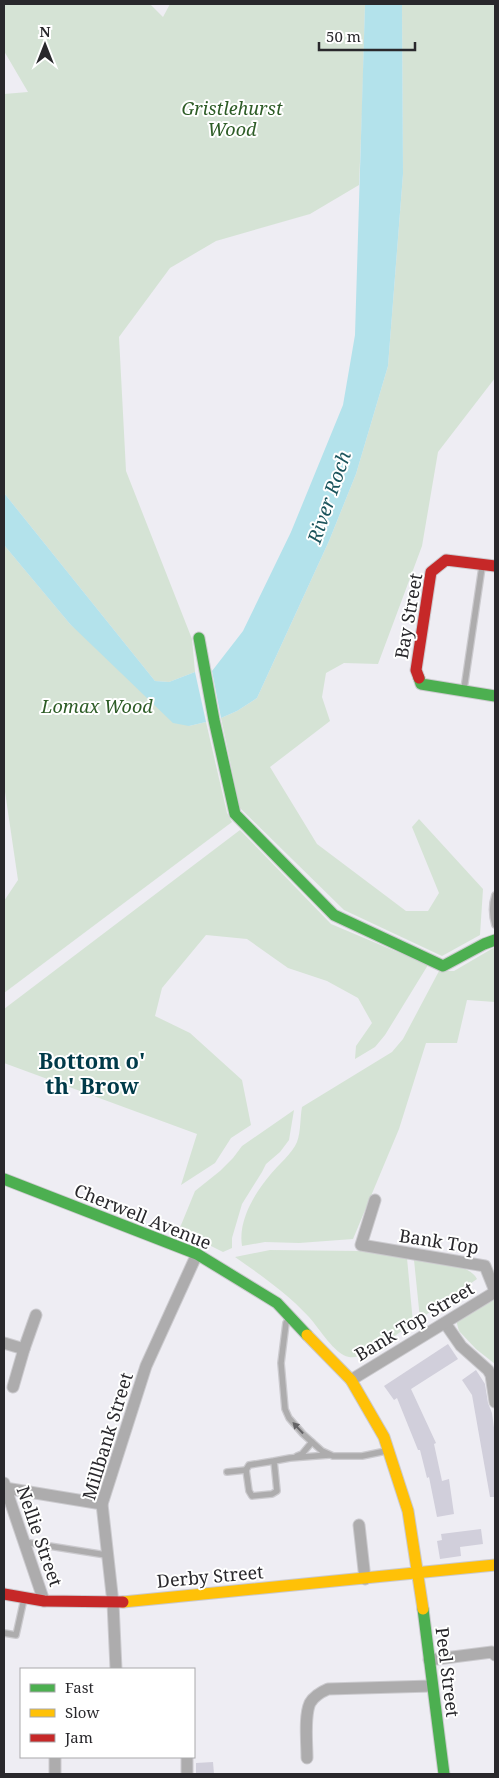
<svg xmlns="http://www.w3.org/2000/svg" width="499" height="1778" viewBox="0 0 499 1778" font-family="'Noto Serif',serif">
<style>
.green{fill:#d5e3d5}
.water{fill:#b3e2eb}
.building{fill:#d1cfdb}
.lines{fill:none;stroke-linecap:round;stroke-linejoin:round}
.lane-casing{stroke:#cbcace;stroke-width:8}
.street-casing{stroke:#cbcace;stroke-width:13}
.fast-casing{stroke:#cbcace;stroke-width:13}
.slow-casing{stroke:#cbcace;stroke-width:13}
.jam-casing{stroke:#cbcace;stroke-width:13}
.lane{stroke:#adacad;stroke-width:5.5}
.street{stroke:#adacad;stroke-width:11}
.fast{stroke:#4caf50;stroke-width:11}
.slow{stroke:#ffc107;stroke-width:11}
.jam{stroke:#c62828;stroke-width:11}
.oneway{fill:#646366}
.labels{text-anchor:middle;dominant-baseline:central;stroke-width:4;stroke-linejoin:round;paint-order:stroke}
.park-label{font-size:18px;font-style:italic;fill:#2d5c26;stroke:#fff}
.street-label{font-size:18px;fill:#29282c;stroke:#fff}
.water-label{font-size:19px;font-style:italic;fill:#1b545c;stroke:#fff}
.district-label{font-size:22px;font-weight:bold;fill:#003a49;stroke:#fff}
</style>
<rect width="100%" height="100%" fill="#eeedf3"/>
<g class="green">
<polygon points="4,4 150,4 163,17 170,4 365,4 362,113 359,185 310,214 216,241 170,268 119,337 126,471 192,639 195,672 169,682 155,681 4,493 4,94 28,92 4,51"/>
<polygon points="402,4 495,4 495,378 438,452 422,546 378,664 344,663 326,673 322,697 330,721 270,767 317,844 406,911 428,911 439,893 412,827 419,819 483,889 480,935 442,956 344,910 240,808 221,718 237,711 257,698 329,541 356,474 388,366 403,174"/>
<polygon points="4,545 70,624 189,726 206,722 227,813 232,822 4,993 4,901 18,880 4,785"/>
<polygon points="240,830 331,924 428,965 385,1035 375,1047 355,1059 356,1046 372,1023 358,998 327,981 288,968 247,939 206,935 162,988 155,1016 190,1033 242,1080 251,1125 231,1138 215,1163 181,1185 197,1134 4,1063 4,1009"/>
<path d="M495,947v55l-28,-2 -10,43h-31l-27,86 -46,110 -54,4 -34,-1 -23,4c-4,-25 12,-52 28,-71 8,-10 22,-21 27,-33 4,-11 3,-25 5,-35l90,-55 11,-13 36,-68h15z"/>
<polygon points="294,1110 289,1140 280,1152 266,1164 262,1172 242,1204 232,1238 232,1248 223,1252 179,1230 195,1191 220,1171 233,1158 242,1146"/>
<path d="M270,1250l91,1 46,7 6,65c-15,10 -47,37 -64,34 -15,-3 -29,-28 -40,-40 -22,-24 -47,-41 -74,-60z"/>
<path d="M414,1260c18,2 55,3 63,19l-57,40z"/>
<polygon points="495,1298 495,1364 476,1349 459,1331 456,1320"/>
</g>
<g class="water">
<polygon points="365,4 402,4 403,174 388,366 356,474 329,541 257,698 237,711 221,718 212,671 243,631 291,532 343,405 355,335"/>
<polygon points="4,493 155,681 169,682 195,672 206,722 189,726 173,723 70,624 4,545"/>
</g>
<g class="building">
<polygon points="448,1344 458,1359 411,1389 436,1443 434,1444 442,1481 449,1479 454,1514 437,1517 429,1477 427,1478 420,1450 418,1450 397,1398 394,1400 384,1386"/>
<polygon points="476,1370 485,1384 488,1403 492,1413 495,1435 495,1497 490,1497 472,1395 462,1380"/>
<polygon points="481,1529 483,1544 460,1547 461,1556 440,1559 437,1541 442,1540 441,1534"/>
<polygon points="213,1762 214,1774 196,1774 196,1763"/>
</g>
<g class="lines">
<g class="lane-casing">
<g id="lane">
<polyline points="464,689 482,567"/>
<path d="M495,895c-3,9 -3,20 0,30"/>
<polyline points="289,1319 286,1323 281,1363 285,1409 289,1418 303,1434 322,1451 333,1456 362,1456 386,1451"/>
<polyline points="297,1456 302,1454 312,1442"/>
<polyline points="274,1461 249,1465 246,1470 249,1491 252,1496 272,1494 277,1491 274,1461 290,1458 329,1455"/>
<polyline points="227,1472 246,1470"/>
<polyline points="24,1542 106,1555"/>
<polyline points="4,1633 16,1635 24,1599"/>
</g>
</g>
<g class="street-casing">
<g id="street">
<polyline points="375,1200 361,1245 485,1266 495,1291"/>
<polyline points="445,1323 461,1346 488,1370 491,1375 495,1402"/>
<polyline points="4,1343 24,1349"/>
<polyline points="351,1380 495,1292"/>
<polyline points="13,1387 24,1349 36,1315"/>
<polyline points="4,1483 44,1601"/>
<polyline points="5,1488 102,1504"/>
<polyline points="359,1525 365,1579"/>
<polyline points="429,1660 492,1652 495,1655"/>
<polyline points="116,1669 113,1603 102,1504 146,1366 197,1254"/>
<polyline points="55,1757 55,1774"/>
<polyline points="187,1757 187,1774"/>
<path d="M307,1758c0,-15 -3,-42 3,-55 4,-7 11,-11 18,-14l104,-3"/>
</g>
</g>
<g class="fast-casing">
<g id="fast">
<polyline points="199,638 214,720 235,814 334,915 443,966 484,944 495,940"/>
<polyline points="419,678 421,684 495,696"/>
<polyline points="4,1179 197,1254 277,1303 307,1335"/>
<polyline points="423,1609 444,1774"/>
</g>
</g>
<g class="slow-casing">
<g id="slow">
<polyline points="307,1335 351,1380 384,1437 408,1511 423,1609"/>
<polyline points="123,1602 495,1565"/>
</g>
</g>
<g class="jam-casing">
<g id="jam">
<polyline points="419,678 416,670 431,572 446,560 495,566"/>
<polyline points="4,1594 44,1601 123,1602"/>
</g>
</g>
<use href="#lane" class="lane"/>
<use href="#street" class="street"/>
<use href="#fast" class="fast"/>
<use href="#slow" class="slow"/>
<use href="#jam" class="jam"/>
</g>
<defs><path id="oneway-solid" d="M-6-.8H1V-3.2L6.5 0L1 3.2V.8H-6Z" transform="scale(1.25)"/></defs>
<use class="oneway" href="#oneway-solid" transform="translate(298 1428) rotate(-133)"/>
<g class="labels">
<g class="park-label">
<text x="232" y="108">Gristlehurst<tspan x="232" dy="21">Wood</tspan></text>
<text x="97" y="706">Lomax Wood</text>
</g>
<g class="street-label">
<text transform="translate(408 616) rotate(-80)">Bay Street</text>
<text transform="translate(143 1216) rotate(22)">Cherwell Avenue</text>
<text transform="translate(439 1241) rotate(9)">Bank Top</text>
<text transform="translate(414 1321) rotate(-31)">Bank Top Street</text>
<text transform="translate(107 1436) rotate(-73)">Millbank Street</text>
<text transform="translate(40 1536) rotate(71)">Nellie Street</text>
<text transform="translate(210 1576) rotate(-5)">Derby Street</text>
<text transform="translate(448 1672) rotate(83)">Peel Street</text>
</g>
<g class="water-label">
<text transform="translate(329 497) rotate(-71)">River Roch</text>
</g>
<g class="district-label">
<text x="92" y="1060">Bottom o'<tspan x="92" dy="25">th' Brow</tspan></text>
</g>
</g>
<rect width="499" height="1778" fill="none" stroke="#29282c" stroke-width="10"/>
<rect x="20" y="1668" width="175" height="90" fill="#ffffff" stroke="#a9a9ab"/>
<rect x="30" y="1684" width="25" height="8" fill="#4caf50" stroke="#a9a9ab"/>
<text x="65" y="1693" font-size="15" fill="#29282c">Fast</text>
<rect x="30" y="1709" width="25" height="8" fill="#ffc107" stroke="#a9a9ab"/>
<text x="65" y="1718" font-size="15" fill="#29282c">Slow</text>
<rect x="30" y="1734" width="25" height="8" fill="#c62828" stroke="#a9a9ab"/>
<text x="65" y="1743" font-size="15" fill="#29282c">Jam</text>
<g transform="translate(45 45)" stroke="#ffffff" stroke-width="4" paint-order="stroke">
<path d="M0-4L9 19L0 12L-9 19Z" fill="#29282c"/>
<text y="-8" font-size="14" font-weight="bold" text-anchor="middle" fill="#29282c">N</text>
</g>
<path d="M319 42v8h96v-8" fill="none" stroke="#29282c" stroke-width="2.5"/>
<text x="326" y="42" font-size="15" fill="#29282c" stroke="#ffffff" stroke-width="4" paint-order="stroke">50 m</text>
</svg>
